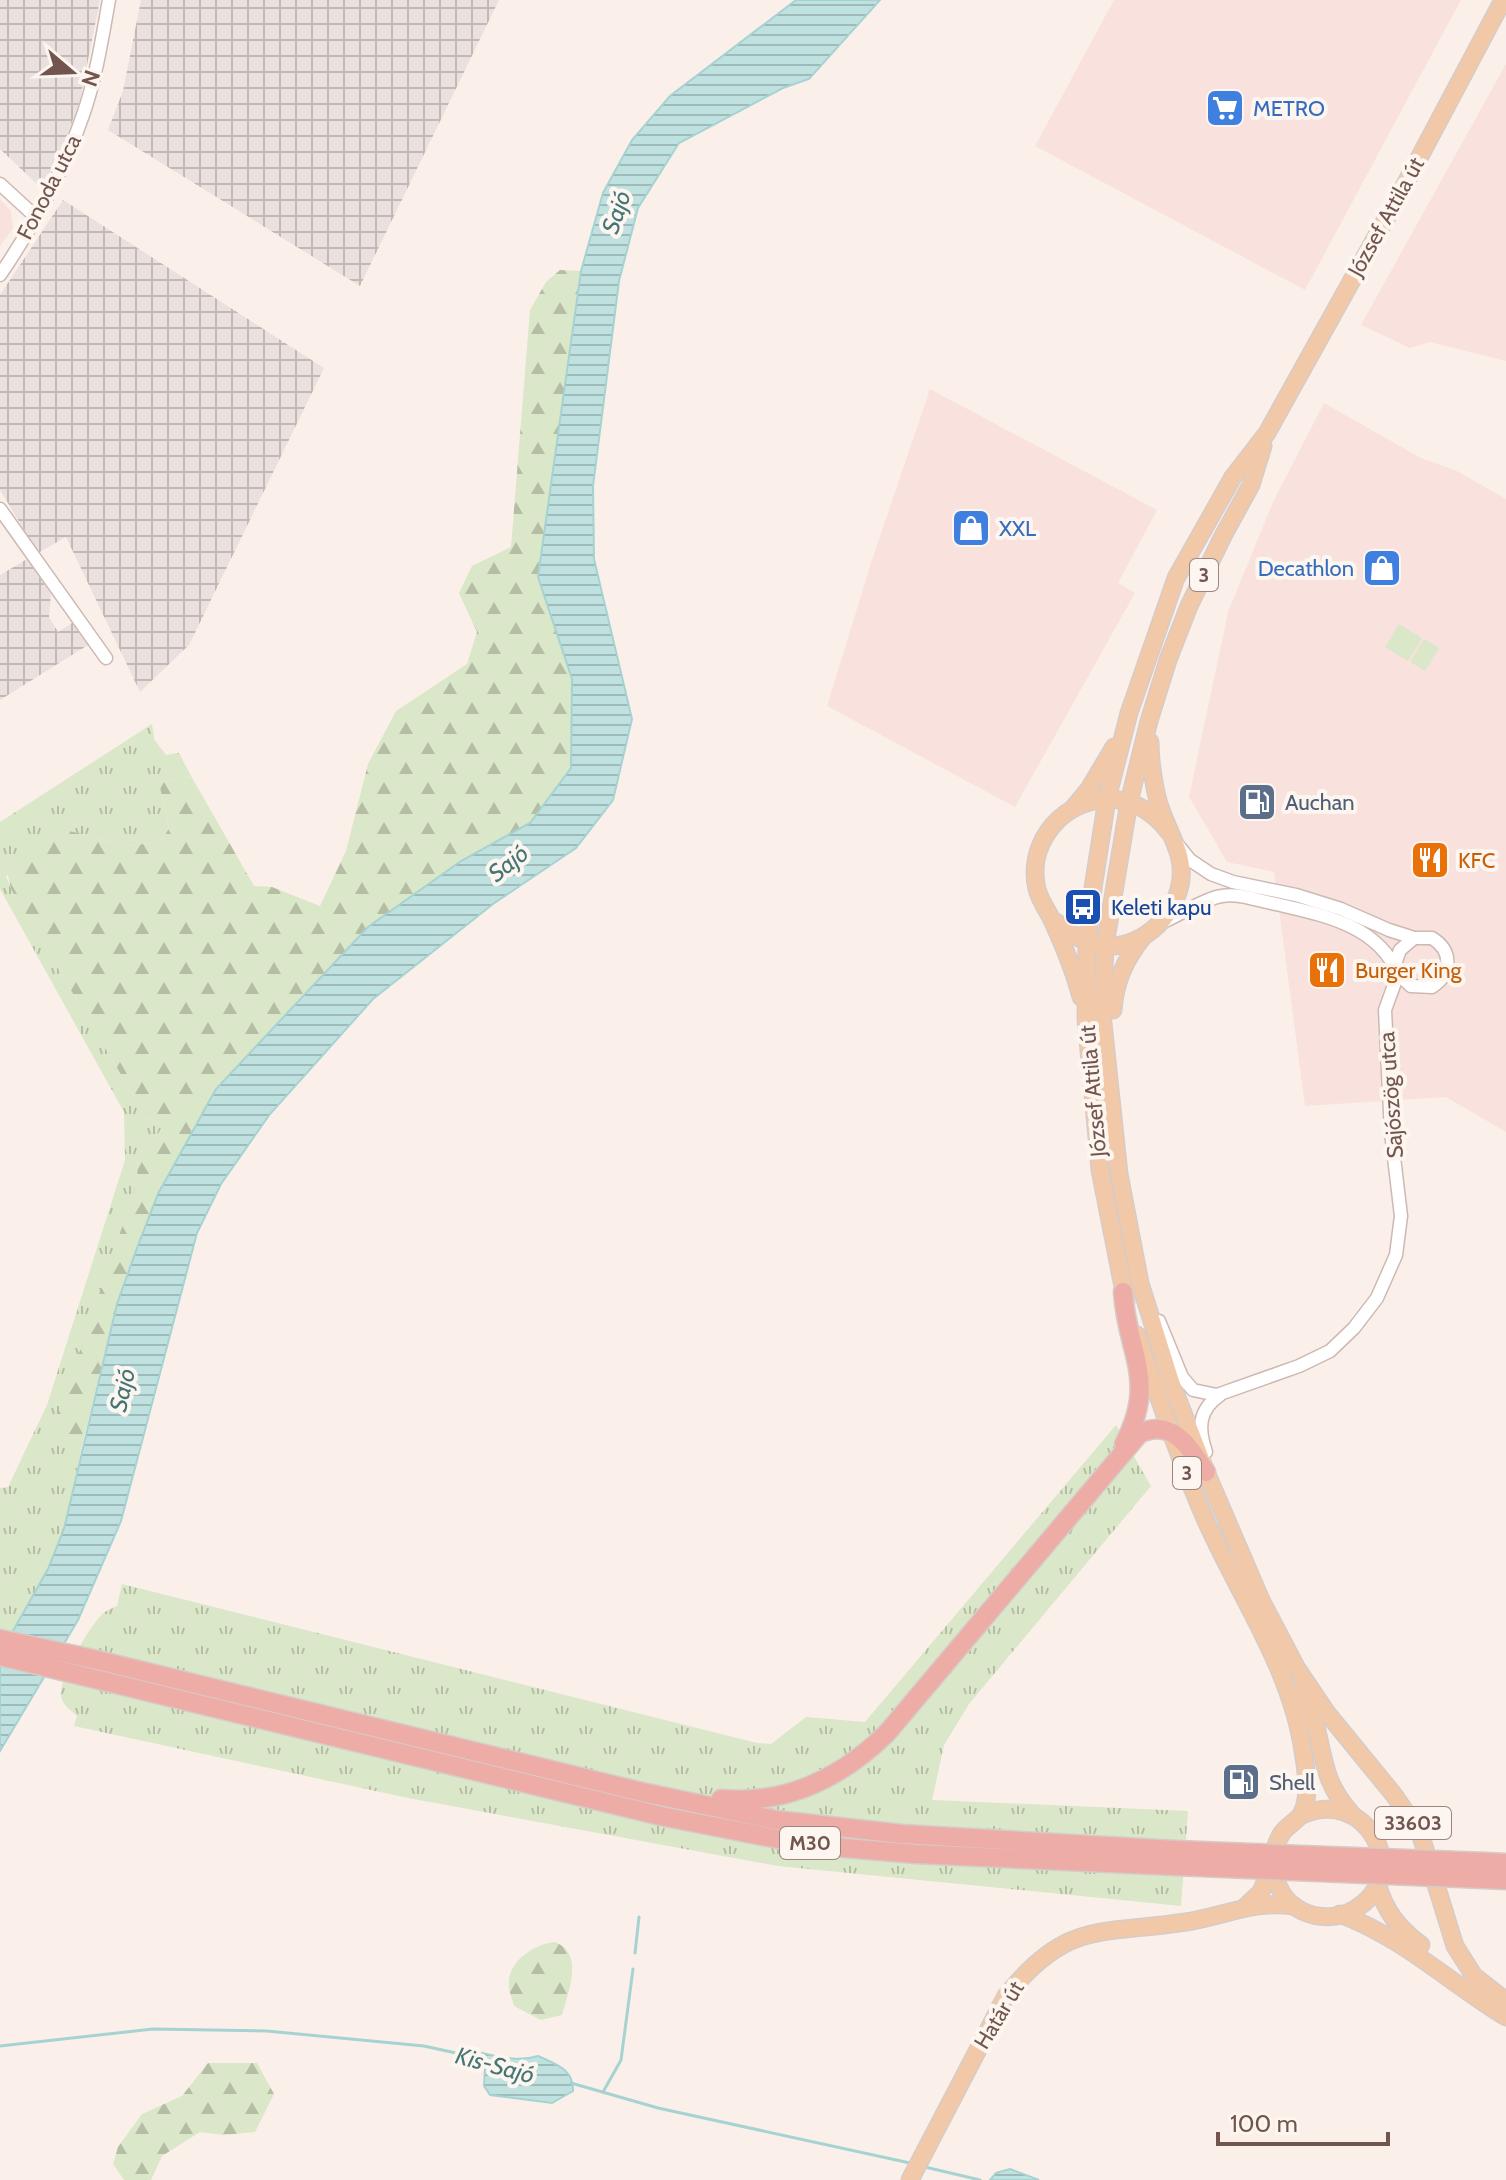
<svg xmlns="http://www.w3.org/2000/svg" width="1506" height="2180" viewBox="0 0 1506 2180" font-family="Cabin,sans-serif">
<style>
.commercial{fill:#f9e1de}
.industrial{fill:url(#industrial-grid)}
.grass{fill:url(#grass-tufts)}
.forest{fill:url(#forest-firs)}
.green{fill:#dae7c8}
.water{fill:url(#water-rules);stroke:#a6d3d2;stroke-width:2}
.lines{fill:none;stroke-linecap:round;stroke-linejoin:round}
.stream{stroke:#a6d3d2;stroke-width:3}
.minor-casing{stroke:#cdb9b3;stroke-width:15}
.major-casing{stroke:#d5ccca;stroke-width:19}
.highway-casing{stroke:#d5ccca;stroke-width:21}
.minor{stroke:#fff;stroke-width:12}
.major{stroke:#f2c9a8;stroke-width:16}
.highway{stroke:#eeaca6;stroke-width:18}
.highway-bridge-casing{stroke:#d5ccca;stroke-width:21;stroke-linecap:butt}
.highway-bridge{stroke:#eeaca6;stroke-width:18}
.labels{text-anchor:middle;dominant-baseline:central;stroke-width:8;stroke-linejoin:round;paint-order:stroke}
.shield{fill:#fdf5ef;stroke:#9c857f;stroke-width:2}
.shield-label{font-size:20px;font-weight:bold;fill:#72554f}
.shop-label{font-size:22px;fill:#366cbe;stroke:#fdf5ef;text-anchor:start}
.street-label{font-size:22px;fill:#72554f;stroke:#fdf5ef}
.service-label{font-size:22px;fill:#4e5e75;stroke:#fdf5ef;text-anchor:start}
.food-label{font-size:22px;fill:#c56008;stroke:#fdf5ef;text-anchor:start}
.transit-label{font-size:22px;fill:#164399;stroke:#fdf5ef;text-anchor:start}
.water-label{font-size:24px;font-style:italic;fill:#447675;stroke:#fdf5ef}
</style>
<defs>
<pattern id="industrial-grid" width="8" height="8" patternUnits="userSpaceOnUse" patternTransform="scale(2)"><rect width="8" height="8" fill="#eae1de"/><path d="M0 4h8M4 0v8" fill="none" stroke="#c2b9b6"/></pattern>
<pattern id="grass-tufts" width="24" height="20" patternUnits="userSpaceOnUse" patternTransform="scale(2)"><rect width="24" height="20" fill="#dae7c8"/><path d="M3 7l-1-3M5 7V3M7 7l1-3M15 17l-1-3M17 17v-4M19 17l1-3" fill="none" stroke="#b5bea5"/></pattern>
<pattern id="forest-firs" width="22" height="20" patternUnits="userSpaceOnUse" patternTransform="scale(2)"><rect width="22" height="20" fill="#dae7c8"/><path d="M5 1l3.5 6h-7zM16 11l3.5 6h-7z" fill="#b5bea5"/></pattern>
<pattern id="water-rules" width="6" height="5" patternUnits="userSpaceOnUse" patternTransform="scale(2)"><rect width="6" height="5" fill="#bfe2e1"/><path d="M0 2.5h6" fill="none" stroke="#a0bab9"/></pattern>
</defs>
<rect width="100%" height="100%" fill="#faf0e9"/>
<g class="commercial">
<polygon points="1114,0 1461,0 1305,290 1035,146"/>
<polygon points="1506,64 1506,361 1430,342 1410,348 1361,325"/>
<polygon points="0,199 11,211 13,228 0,246"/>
<polygon points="930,389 1157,510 1118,583 1135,593 1015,807 827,706 872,560"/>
<polygon points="1324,403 1421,458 1457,471 1506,499 1506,1132 1446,1097 1305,1106 1274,872 1227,862 1189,797 1228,612 1273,502"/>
</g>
<g class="industrial">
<polygon points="0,0 100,0 80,100 59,158 41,188 0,149"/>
<polygon points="141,0 499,0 360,286 108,130 123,91"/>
<polygon points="63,200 324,368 189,645 140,692 66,537 38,553 0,490 0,295"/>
<polygon points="27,559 51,594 49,617 58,632 72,623 88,645 0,700 0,575"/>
</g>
<g class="grass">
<polygon points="152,724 154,739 166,755 179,753 191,776 159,783 169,828 162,841 130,846 70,831 6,876 11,889 136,1100 143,1117 164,1124 151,1146 138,1153 137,1183 59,1438 84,1437 64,1529 48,1569 0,1654 0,1488 8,1487 47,1405 125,1160 124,1112 0,889 0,822"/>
<path d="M1116,1425l35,61 -182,218 -25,41 -12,55 256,11 -7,95 -403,-40 -370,-68 -334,-72 3,-10c-6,-6 -15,-11 -16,-20 -2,-17 30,-74 44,-84 4,-3 8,-4 12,-6l5,-22 635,159 14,1 35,-27 59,5z"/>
</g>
<g class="forest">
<polygon points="560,270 581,271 538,577 572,679 571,768 530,823 461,861 137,1248 117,1304 84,1437 59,1438 55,1424 137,1183 138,1153 151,1146 164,1124 143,1117 136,1100 11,889 6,867 22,848 70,831 130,846 162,841 169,828 159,783 191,776 254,886 272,887 320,906 346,851 368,764 396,711 467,664 477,632 459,593 472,566 511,547 530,310 546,282"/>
<path d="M555,1942c30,12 13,50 7,73l-21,5 -27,-14c-1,-6 -5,-13 -5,-19 -3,-25 25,-43 46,-45z"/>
<polygon points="208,2063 257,2063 274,2094 255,2132 224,2135 200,2132 162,2156 151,2180 124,2180 113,2164 118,2147 142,2114 182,2096"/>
</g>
<g class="green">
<polygon points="1399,624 1422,638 1408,661 1385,647"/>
<polygon points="1424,639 1439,648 1425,671 1410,662"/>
</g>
<g class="water">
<polygon points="796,0 880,0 809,79 783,88 679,143 638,208 619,281 593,486 594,559 632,719 613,800 576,848 493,904 373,999 270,1114 221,1184 197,1233 121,1521 78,1620 0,1751 0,1654 48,1569 64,1529 117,1304 137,1248 158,1194 216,1089 368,927 461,861 530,823 571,768 572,679 538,577 581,271 603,193 632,140 670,96"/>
<path d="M482,2053c19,4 37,9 56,3 17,8 36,13 35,35l-21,12 -62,-8 -6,-9 1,-19 -6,-6z"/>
<polygon points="1010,2169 1039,2180 990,2180 996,2173"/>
</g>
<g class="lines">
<g class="stream">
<polyline points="635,1953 639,1917"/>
<polyline points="0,2046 153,2029 267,2031 424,2046 483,2059"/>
<polyline points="571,2083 658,2108 910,2163"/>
<polyline points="603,2092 621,2060 633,1969"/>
<polyline points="925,2167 980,2180"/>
</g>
<g class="minor-casing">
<g id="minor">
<polyline points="0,184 37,218"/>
<path d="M0,275c34,-50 63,-102 83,-160 13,-37 19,-76 26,-115"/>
<polyline points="0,509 106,658"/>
<path d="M1177,844l13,16 21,14 22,8 63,13 45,14 48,21 25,8h18c21,13 20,36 0,49l-21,-1 -13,-12"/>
<polyline points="1395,964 1400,950 1414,938"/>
<path d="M1159,1321l23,56 11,13 24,5 82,-29 31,-15 24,-23 23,-30 19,-43 5,-39 -10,-84 -6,-122 13,-36c-20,-49 -75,-59 -122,-70 -17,-3 -36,-11 -54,-8 -16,2 -45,20 -61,27"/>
<path d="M1206,1452c-8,-23 -8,-42 14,-57"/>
</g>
</g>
<g class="major-casing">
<g id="major">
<polyline points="1263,446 1251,485 1223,536 1189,606 1168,660 1149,721 1129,802 1105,945 1102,1014 1119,1174 1140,1283 1171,1382 1206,1472 1261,1600 1296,1667 1327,1713 1394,1795 1420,1833 1455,1946 1474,1976 1506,2001"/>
<polyline points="1074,807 1089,789 1114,747"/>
<path d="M1056,922c18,17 47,30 73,21 35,-13 60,-50 50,-88 -6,-20 -17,-37 -22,-58 -4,-18 -7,-36 -7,-55"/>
<path d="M1081,997c-7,-27 -17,-50 -28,-75 -5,-11 -13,-21 -16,-33 -10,-42 20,-83 62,-89 28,-4 52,9 69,31"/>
<path d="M1113,1010c2,-29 12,-50 30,-73"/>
<polyline points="1126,1302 1100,1170 1086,1018 1087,942 1093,888 1107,799 1129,713 1176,578 1233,477 1267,433 1401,192 1503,0"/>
<path d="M1137,1335c22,63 43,127 70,188 33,74 84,146 96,228 3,16 8,51 -3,65 -5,6 -13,10 -18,17 -17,26 -8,64 20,78 17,8 37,8 53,-2 59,-34 11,-125 -55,-93"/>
<path d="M1303,1687c5,15 10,29 14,44 8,34 9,54 34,82"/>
<path d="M1377,1883c8,28 21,45 44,62"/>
<polyline points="1245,1907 1261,1892 1273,1862"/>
<path d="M1340,1914c62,23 110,69 166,103"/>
<path d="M910,2180l96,-184c61,-76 94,-61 180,-74 38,-6 69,-22 108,-16"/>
</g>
</g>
<g class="highway-casing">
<g id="highway">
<path d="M1123,1292c4,63 35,87 1,152"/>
<polyline points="0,1639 93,1659 642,1792 776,1820 902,1834 1176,1850"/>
<polyline points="0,1656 661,1816 778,1839 845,1848 916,1854 1175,1866"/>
<path d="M721,1799c65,6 120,-21 166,-66l252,-299c33,-17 51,14 67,38"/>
<polyline points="1486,1862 1506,1863"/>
<polyline points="1484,1879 1506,1880"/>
</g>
</g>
<use href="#minor" class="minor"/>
<use href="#major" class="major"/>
<use href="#highway" class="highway"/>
<g class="highway-bridge-casing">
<g id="highway-bridge">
<polyline points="1176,1850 1486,1862"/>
<polyline points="1175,1866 1484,1879"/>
</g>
</g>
<use href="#highway-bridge" class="highway-bridge"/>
</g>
<defs>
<g id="supermarket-square" transform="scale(2)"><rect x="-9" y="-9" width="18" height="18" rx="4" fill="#3f7fe0" stroke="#fdf5ef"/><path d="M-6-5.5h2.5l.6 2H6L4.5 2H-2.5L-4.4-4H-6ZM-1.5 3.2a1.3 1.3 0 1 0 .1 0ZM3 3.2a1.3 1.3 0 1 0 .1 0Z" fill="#fff"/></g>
<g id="shop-square" transform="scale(2)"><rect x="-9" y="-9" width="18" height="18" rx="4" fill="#3f7fe0" stroke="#fdf5ef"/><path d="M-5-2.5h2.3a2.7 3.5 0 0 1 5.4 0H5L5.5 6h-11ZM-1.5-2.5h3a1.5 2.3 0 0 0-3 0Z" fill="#fff"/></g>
<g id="fuel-square" transform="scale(2)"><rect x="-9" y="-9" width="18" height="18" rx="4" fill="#5c6f8a" stroke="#fdf5ef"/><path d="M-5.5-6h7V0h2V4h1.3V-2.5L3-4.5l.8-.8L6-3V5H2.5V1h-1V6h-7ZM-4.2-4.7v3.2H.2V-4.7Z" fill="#fff"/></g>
<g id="restaurant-square" transform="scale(2)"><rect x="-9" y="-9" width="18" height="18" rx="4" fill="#e8710a" stroke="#fdf5ef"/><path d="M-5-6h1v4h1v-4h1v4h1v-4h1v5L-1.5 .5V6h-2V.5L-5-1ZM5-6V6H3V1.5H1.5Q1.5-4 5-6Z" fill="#fff"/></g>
<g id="bus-square" transform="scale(2)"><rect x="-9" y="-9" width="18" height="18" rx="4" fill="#1a4fb4" stroke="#fdf5ef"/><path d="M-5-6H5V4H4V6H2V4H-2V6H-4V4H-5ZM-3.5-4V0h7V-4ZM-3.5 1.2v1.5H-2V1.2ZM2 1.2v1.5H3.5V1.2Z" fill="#fff"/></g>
</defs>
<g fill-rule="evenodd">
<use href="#supermarket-square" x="1225" y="108"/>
<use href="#shop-square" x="971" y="528"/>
<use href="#shop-square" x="1382" y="568"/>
<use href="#fuel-square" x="1257" y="802"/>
<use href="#restaurant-square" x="1430" y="860"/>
<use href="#bus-square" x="1083" y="907"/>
<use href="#restaurant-square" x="1327" y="970"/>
<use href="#fuel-square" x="1241" y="1782"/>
</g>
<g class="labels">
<g class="shield">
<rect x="1190" y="559" width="28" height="32" rx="6"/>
<rect x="1173" y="1457" width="28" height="32" rx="6"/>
<rect x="1375" y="1807" width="76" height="32" rx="6"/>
<rect x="780" y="1827" width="60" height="32" rx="6"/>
</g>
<g class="shield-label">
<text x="1204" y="575">3</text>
<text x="1187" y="1473">3</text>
<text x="1413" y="1823">33603</text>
<text x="810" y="1843">M30</text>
</g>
<g class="shop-label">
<text x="1253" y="108">METRO</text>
<text x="999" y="528">XXL</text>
<text x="1354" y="568" text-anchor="end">Decathlon</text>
</g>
<g class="street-label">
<text transform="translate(49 187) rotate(-63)">Fonoda utca</text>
<text transform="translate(1386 217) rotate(-61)">József Attila út</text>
<text transform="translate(1093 1091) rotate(-95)">József Attila út</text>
<text transform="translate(1391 1095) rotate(-94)">Sajószög utca</text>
<text transform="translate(999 2015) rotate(-59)">Határ út</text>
</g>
<g class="service-label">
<text x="1285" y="802">Auchan</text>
<text x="1269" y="1782">Shell</text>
</g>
<g class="food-label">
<text x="1458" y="860">KFC</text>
<text x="1355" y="970">Burger King</text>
</g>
<g class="transit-label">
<text x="1111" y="907">Keleti kapu</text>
</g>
<g class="water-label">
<text transform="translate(616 212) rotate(-71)">Sajó</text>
<text transform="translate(508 863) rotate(-38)">Sajó</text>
<text transform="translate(122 1390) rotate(-77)">Sajó</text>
<text transform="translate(495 2065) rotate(15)">Kis-Sajó</text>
</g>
</g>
<g transform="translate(72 72) rotate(109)" stroke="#fdf5ef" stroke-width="6" paint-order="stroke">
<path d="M0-6L14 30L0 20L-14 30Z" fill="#72554f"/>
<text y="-12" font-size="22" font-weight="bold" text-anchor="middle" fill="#72554f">N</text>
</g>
<path d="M1218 2132v12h170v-12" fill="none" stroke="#72554f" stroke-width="4"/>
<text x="1230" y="2132" font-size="24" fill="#72554f" stroke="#fdf5ef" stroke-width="6" paint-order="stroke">100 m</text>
</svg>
